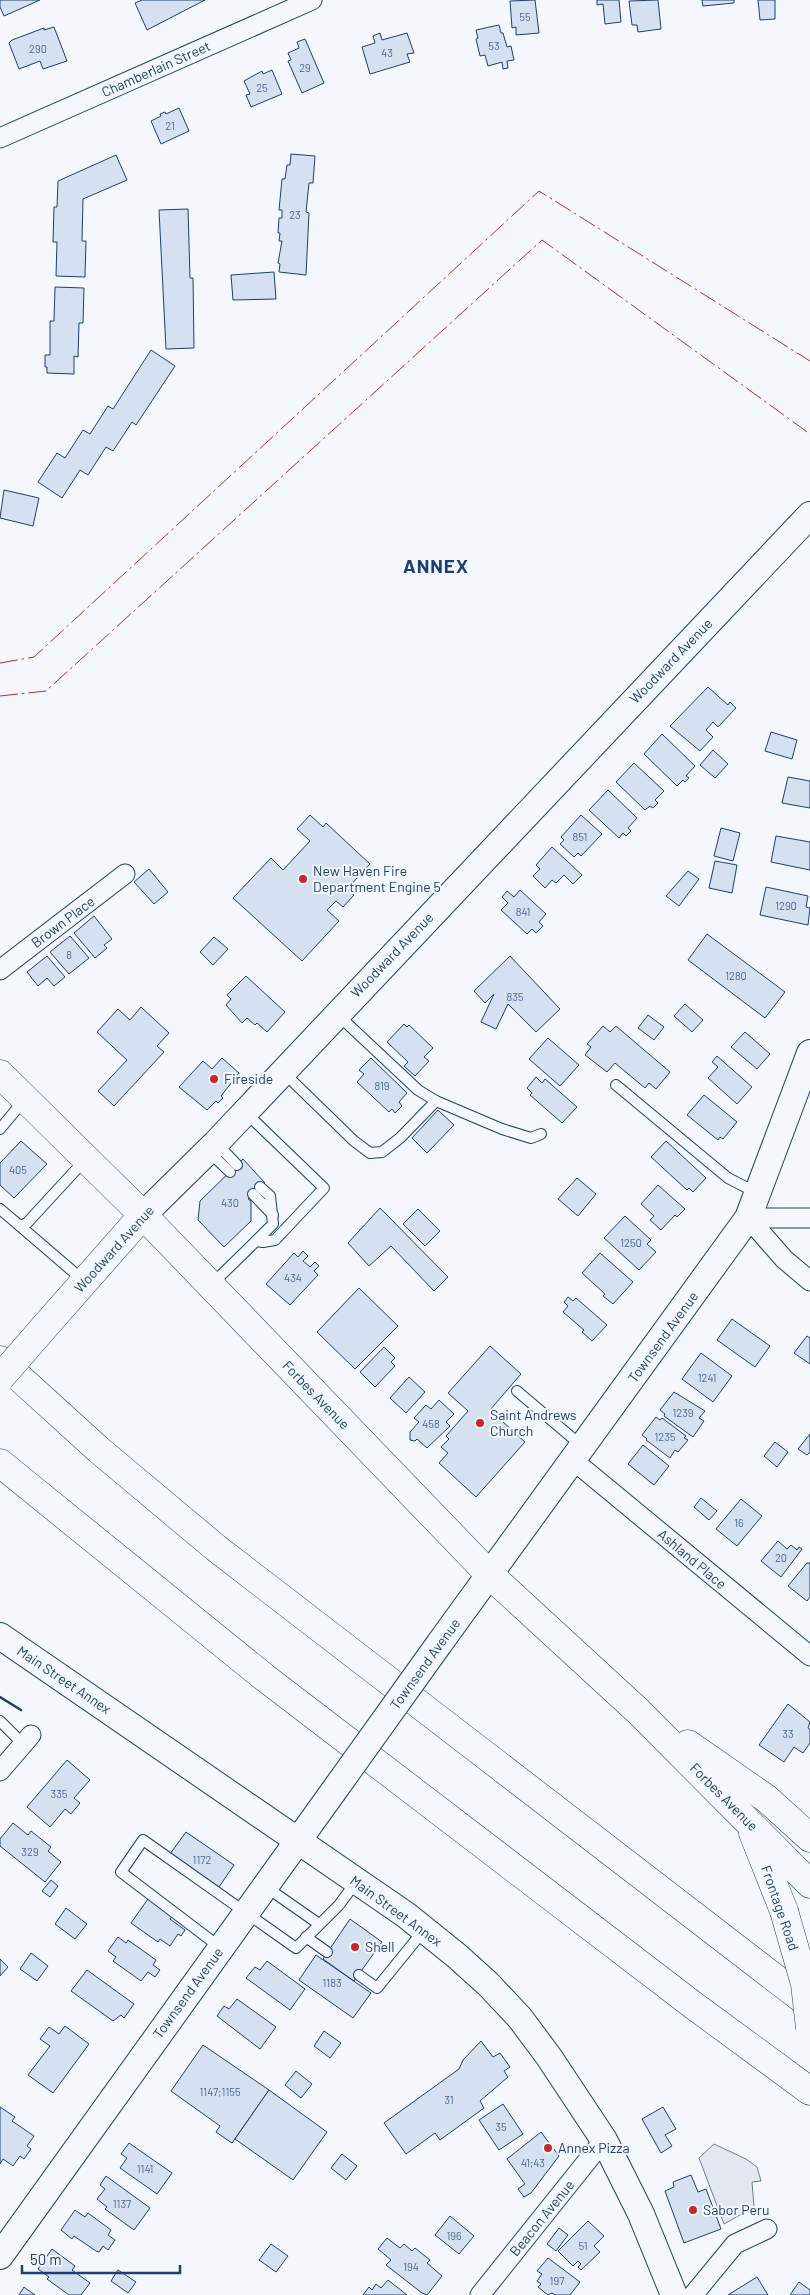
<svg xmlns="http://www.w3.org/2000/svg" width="810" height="2295" font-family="Barlow,sans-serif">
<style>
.parking{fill:#e3e8f0;stroke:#687fa3}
.building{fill:#d5e0f0;stroke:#1d3f73}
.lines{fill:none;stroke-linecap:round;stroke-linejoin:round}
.lane-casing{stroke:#1d3f73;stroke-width:12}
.street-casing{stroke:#1d3f73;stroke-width:21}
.secondary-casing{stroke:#1d3f73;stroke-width:28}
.primary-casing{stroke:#1d3f73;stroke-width:29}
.highway-casing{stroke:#1d3f73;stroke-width:29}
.lane{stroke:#f4f7fb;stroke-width:10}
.street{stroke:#f4f7fb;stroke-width:19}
.secondary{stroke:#f4f7fb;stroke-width:26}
.primary{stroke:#f4f7fb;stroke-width:28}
.highway{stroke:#f4f7fb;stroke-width:28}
.secondary-bridge-casing{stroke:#1d3f73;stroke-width:28;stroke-linecap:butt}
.primary-bridge-casing{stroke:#1d3f73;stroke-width:29;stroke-linecap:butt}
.secondary-bridge{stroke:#f4f7fb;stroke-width:26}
.primary-bridge{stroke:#f4f7fb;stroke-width:28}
.wall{stroke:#1d3f73;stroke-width:2.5}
.power{stroke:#c62828;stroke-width:1;stroke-dasharray:18 4 2.5 4;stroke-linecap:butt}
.poi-dot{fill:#c62828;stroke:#f4f7fb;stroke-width:2}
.labels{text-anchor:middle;stroke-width:4;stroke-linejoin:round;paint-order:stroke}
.number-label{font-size:11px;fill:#4b6792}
.street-label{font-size:14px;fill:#1d3f73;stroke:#f4f7fb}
.poi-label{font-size:14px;fill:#1d3f73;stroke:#f4f7fb;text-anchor:start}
.district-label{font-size:19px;font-weight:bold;letter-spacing:1px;fill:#1d3f73;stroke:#f4f7fb}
</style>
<rect width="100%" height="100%" fill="#f4f7fb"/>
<path class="parking" d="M714,2144l32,15 11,8 4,14 -9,1 2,25 -30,17 -25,-66z"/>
<g class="building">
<path d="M0,0h40l-36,16 -4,-9z"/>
<path d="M142,0h63l-58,30 -12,-27z"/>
<path d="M535,0l4,33 -23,2v-8l-4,1 -2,-27z"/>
<path d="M597,0h22l2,22 -16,2 -2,-20 -6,1z"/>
<path d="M658,0l3,29 -23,3 -1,-7h-5l-3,-24z"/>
<path d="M702,0h32v3l-31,3z"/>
<path d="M758,0h17v19l-15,1z"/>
<path d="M499,25l2,8h2l4,14 4,-1 3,14 -7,1 1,7 -5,1 -1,-7 -14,4 -3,-11 -5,1 -4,-17 2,-1 -2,-8z"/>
<path d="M54,27l13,34 -24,8 -3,-8 -21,8 -10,-26 3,-3 32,-12v2z"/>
<path d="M380,33l2,7 25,-7 7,20 -7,1 3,8 -40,12 -8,-27 13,-4 -2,-7z"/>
<path d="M305,39l19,44 -22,10 -14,-32 3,-1 -3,-7 11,-5 -2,-6z"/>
<path d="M272,70l10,24 -31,13 -5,-12 4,-1 -6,-13 18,-10 1,3z"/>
<path d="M179,108l10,23 -28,13 -10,-23 10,-5 -1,-2 5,-2 1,2z"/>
<path d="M291,154l24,2 -2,27h-4l-3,29 3,1 -3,62 -27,-3 1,-8 -2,-1 4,-22h-3l1,-8h-2l1,-15h3v-8h-3l3,-31h3l2,-14h3z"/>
<path d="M116,155l11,25 -44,19 -1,42h4l-1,36 -29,-1 1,-34h-4l1,-35h3l1,-26z"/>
<path d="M188,209l2,69h3l1,70 -28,1 -7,-139z"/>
<path d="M274,272l2,27 -43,1 -2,-25z"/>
<path d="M55,287l29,1 -1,35h-4l-1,34 -4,-1v18l-27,-1v-6h-2v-12h5v-34h4z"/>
<path d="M151,350l24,16 -39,59 -4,-3 -19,29 -7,-4 -18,28 -8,-5 -18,28 -24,-16 19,-29 8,5 18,-28 7,4 18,-28 5,3z"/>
<path d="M4,490l35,8 -6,28 -33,-8z"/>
<path d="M708,687l20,18 2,-3 6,6 -18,19 -5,-5 -7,8 7,7 -13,14 -30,-25z"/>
<path d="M771,732l26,8 -5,19 -27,-8z"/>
<path d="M662,734l33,32 -9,10 3,2 -4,4 -2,-2 -6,6 -33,-32z"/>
<path d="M713,750l15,14 -13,14 -15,-13z"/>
<path d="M634,763l30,28 -9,9 3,3 -5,5 -3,-2 -5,4 -29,-28z"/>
<path d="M788,777l22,4v27l-28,-5z"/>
<path d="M608,790l29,28 -9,10 3,3 -5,5 -3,-3 -4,5 -30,-28z"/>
<path d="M310,815l13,12 3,-4 44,41 -23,25 7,6 -11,12 -7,-6 -9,9 12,11 -37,40 -69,-63 38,-40 12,12 27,-29 -13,-12z"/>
<path d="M581,815l21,19 -21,22 -3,-3 -4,4 -14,-13 4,-4 -3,-3z"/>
<path d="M721,828l19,5 -7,28 -19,-5z"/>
<path d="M776,836l34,6v28l-39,-8z"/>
<path d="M552,847l30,28 -9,9 -9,-9 -8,8 -4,-3 -7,8 -12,-12 7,-7 -4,-4z"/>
<path d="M715,861l22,4 -5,28 -23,-5z"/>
<path d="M149,869l19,23 -14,12 -20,-22z"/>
<path d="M688,871l11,8 -20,27 -13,-10z"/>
<path d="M766,887l42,9 -2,11 4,1 -2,17 -48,-10z"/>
<path d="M520,890l26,24 -7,8 4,4 -7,7 -4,-4 -5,5 -26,-24 7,-7 -6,-6 5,-6 7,6z"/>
<path d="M94,916l18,23 -8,6 3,3 -12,10 -21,-25z"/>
<path d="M707,934l78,58 -20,26 -77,-58z"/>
<path d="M70,936l19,22 -20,16 -19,-22z"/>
<path d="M214,937l14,12 -15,16 -13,-13z"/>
<path d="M47,956l18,21 -11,9 -7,-8 -9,8 -11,-14z"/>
<path d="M510,956l50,53 -24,23 -28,-28 -12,25 -15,-7 13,-28 -9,9 -11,-12z"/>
<path d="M246,976l39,36 -18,20 -10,-9 -2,2 -8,-7 -5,5 -16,-18 5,-6 -4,-4z"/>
<path d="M685,1004l18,16 -11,12 -18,-16z"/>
<path d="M141,1007l28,26 -12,13 7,6 -50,54 -16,-15 29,-31 -30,-28 21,-23 12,11z"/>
<path d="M648,1015l16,12 -10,13 -16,-12z"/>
<path d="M404,1024l3,3 2,-2 24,23 -9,9 5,4 -14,15 -11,-10 4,-4 -21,-20z"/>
<path d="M603,1026l7,6 6,-6 54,46 -14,17 -7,-6 -4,5 -30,-25 -8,9 -22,-17 6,-8 -4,-3z"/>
<path d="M745,1032l25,22 -13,15 -26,-22z"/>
<path d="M548,1038l31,27 -19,21 -31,-27z"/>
<path d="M717,1056l35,31 -15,17 -29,-26 10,-11 -6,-5z"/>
<path d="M222,1058l17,15 -18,23 2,2 -5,5 -2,-2 -9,9 -28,-23 24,-26 9,8z"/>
<path d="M371,1058l36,35 -8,9 3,4 -7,7 -3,-4 -3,3 -32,-30 7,-8 -5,-4z"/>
<path d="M536,1077l6,6 3,-4 32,28 -15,16 -32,-28 2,-2 -5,-5z"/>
<path d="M704,1095l33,27 -14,17 -3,-2 -2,3 -31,-25z"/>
<path d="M438,1110l16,15 -27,28 -15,-15z"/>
<path d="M21,1141l26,23 -33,34 -14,-13v-22z"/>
<path d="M666,1141l40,37 -13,14 -4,-4 -2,2 -36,-33z"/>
<path d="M243,1159l22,24 -17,16 3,2v20l-27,26 -26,-27 2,-19z"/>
<path d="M577,1178l19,16 -18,22 -20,-17z"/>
<path d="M658,1185l27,24 -8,8 -2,-2 -14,15 -11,-10 4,-4 -13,-12z"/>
<path d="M380,1208l68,69 -14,14 -43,-45 -22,20 -21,-23z"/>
<path d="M418,1209l22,22 -15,15 -22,-22z"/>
<path d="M625,1216l26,24 -4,4 9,8 -17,18 -35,-32z"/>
<path d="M303,1251l5,5 -5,5 7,6 5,-5 4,4 -5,5 4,4 -28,30 -24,-21 28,-31 4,4z"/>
<path d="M600,1253l33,29 -20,22 -10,-8 2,-2 -23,-21z"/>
<path d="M359,1288l39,38 -43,43 -38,-37z"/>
<path d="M568,1297l5,4 3,-3 31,27 -15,16 -10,-9 2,-2 -21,-18 5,-6 -4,-4z"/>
<path d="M732,1319l38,27 -15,21 -38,-27z"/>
<path d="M807,1336l3,2v26l-16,-11z"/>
<path d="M490,1346l31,28 -31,36 35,32 -49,55 -37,-34 9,-10 -7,-6 8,-8 -3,-3 22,-25 -20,-18z"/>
<path d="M384,1347l11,11 -4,4 4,4 -20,21 -15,-15z"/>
<path d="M701,1353l31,23 -19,26 -31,-23z"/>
<path d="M409,1377l16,15 -19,21 -16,-15z"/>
<path d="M674,1392l31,19 -6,7 5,3 -11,16 -29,-21 1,-2 -5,-4z"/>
<path d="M439,1400l15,14 -8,8 4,4 -23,22 -10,-9 -2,2 -5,-1v-8l9,-10 -5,-4 12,-13 5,4z"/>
<path d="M656,1417l4,3 2,-2 24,18 -2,2 4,2 -10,12 -3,-2 -5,8 -24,-18 1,-1 -5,-4z"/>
<path d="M810,1434v18l-3,3 -9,-6z"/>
<path d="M775,1442l13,10 -11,15 -13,-11z"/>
<path d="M643,1445l26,21 -15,19 -26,-21z"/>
<path d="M701,1498l16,13 -8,9 -15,-13z"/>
<path d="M741,1499l21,17 -25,30 -21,-17z"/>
<path d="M778,1541l9,8 4,-4 6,5 2,-3 3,2 -21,28 -20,-16z"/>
<path d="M807,1563h3v34l-3,4 -19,-15z"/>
<path d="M788,1704l22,18 -2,6 2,2v13l-7,10 -9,-6 -10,15 -25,-17z"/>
<path d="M67,1760l23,20 -16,18 6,5 -9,11 -6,-5 -15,18 -23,-20z"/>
<path d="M13,1823l15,12 3,-4 20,16 -3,4 13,11 -16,20 -45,-36v-7z"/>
<path d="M186,1832l48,33 -15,22 -49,-33z"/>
<path d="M51,1880l7,6 -8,11 -8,-6z"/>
<path d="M148,1899l24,17 -2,3 15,11 -4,6 -3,-2 -8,12 -10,-7 -2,3 -27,-19z"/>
<path d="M66,1908l21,16 -12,15 -20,-15z"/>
<path d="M350,1919l32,23 -28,39 -31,-22z"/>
<path d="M118,1937l8,6 2,-3 28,20 -3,5 7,5 -5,7 -7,-5 -7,9 -28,-20 3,-4 -8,-6z"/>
<path d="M31,1953l17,13 -11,15 -17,-12z"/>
<path d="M316,1955l55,38 -18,25 -54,-38z"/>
<path d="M0,1959l8,8 -8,9z"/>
<path d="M267,1961l38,28 -15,21 -44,-32 9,-11 5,3z"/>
<path d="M87,1970l47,34 -10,14 -3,-3 -8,6 -42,-30z"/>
<path d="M237,1999l39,28 -16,22 -43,-33 7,-10 5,3z"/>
<path d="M65,2026l24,18 -36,49 -25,-18 22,-29 -10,-7 9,-12 10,7z"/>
<path d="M324,2031l17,12 -11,15 -16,-12z"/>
<path d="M481,2041l12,16 7,-4 10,14 -6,4 4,6 -28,24 4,7 -44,32 -5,-7 -29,21 -22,-31 75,-54 4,-9z"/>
<path d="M203,2045l66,45 -37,53 -16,-11 4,-6 -49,-35z"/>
<path d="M296,2071l16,13 -11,14 -16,-13z"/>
<path d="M269,2090l58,42 -34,48 -58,-41z"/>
<path d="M503,2104l20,30 -24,16 -20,-30z"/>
<path d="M0,2107l15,10 -3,4 22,15 -7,10 4,3 -7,10 -4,-3 -7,10 -10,-7 -3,5z"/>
<path d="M663,2107l13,22 -11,6 7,11 -11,7 -19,-34z"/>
<path d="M541,2132l18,24 -28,37 -7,4 -6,-8 7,-5 -18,-25z"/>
<path d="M129,2143l43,30 -15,21 -37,-26 7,-10 -6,-4z"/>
<path d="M342,2154l15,12 -11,14 -15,-12z"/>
<path d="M691,2175l7,17 8,-3 15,40 -37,14 -19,-52 9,-4 -1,-5z"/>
<path d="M106,2176l44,32 -16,22 -29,-21 2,-2 -10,-8 8,-10 -5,-4z"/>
<path d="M75,2210l10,7 3,-4 23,17 -3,5 7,5 -7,10 -5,-4 -4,6 -3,-1 -22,-15 -2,3 -11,-9z"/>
<path d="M450,2216l24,20 -15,18 -24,-19z"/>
<path d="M588,2221l16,15 -10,10 6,6 -19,18 -3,-3 3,-3 -3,-3 -5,5 -15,-15z"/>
<path d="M559,2228l9,7 -12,16 -9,-7z"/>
<path d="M387,2238l13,10 4,-4 8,7 3,-3 15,12 -3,3 15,13 -15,19 -5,-2 -36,-28 5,-5 -13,-11z"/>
<path d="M271,2244l17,12 -12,16 -17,-12z"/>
<path d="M52,2249l23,17 -3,4 18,13 -9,12h-12l-22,-16 2,-2 -11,-8z"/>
<path d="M548,2258l32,24 -10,13h-15l-3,-2 -4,2 -10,-8 3,-3 -4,-3 5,-7 -5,-3z"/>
<path d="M118,2270l18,12 -8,11 -17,-12z"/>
<path d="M757,2277l11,18h-40z"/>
<path d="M388,2280l19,15h-44l6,-8 3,3 4,-6 5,4z"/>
<path d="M799,2282l11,8v5h-20z"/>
<path d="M24,2287l1,1 10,7h-16z"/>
</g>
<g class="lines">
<g class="lane-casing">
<g id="lane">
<path d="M337,1014l81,76 18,11 66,28 29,9 10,-4"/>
<path d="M283,1072l71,69 16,12 12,-1 18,-14 36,-37"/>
<path d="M616,1085l112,93 29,15"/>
<path d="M0,1129l25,-30"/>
<path d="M217,1144l20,21"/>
<path d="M209,1152l21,20"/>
<path d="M253,1194l20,21"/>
<path d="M0,1209l20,17 7,-3 58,-63"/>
<path d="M20,1226l64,55"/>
<path d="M256,1241l17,-17 -3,-28 -10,-9"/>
<path d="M211,1285l45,-44 7,1 12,-2 49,-52 -79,-76"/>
<path d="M517,1391l66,56"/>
<path d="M0,1721l23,23"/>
<path d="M266,1887l53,37"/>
<path d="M306,1937l21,15"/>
<path d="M221,1948l-100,-76 22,-32 153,108 43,-43 17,-23"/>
<path d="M359,1975l18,13 47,-58"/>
</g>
</g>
<g class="street-casing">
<g id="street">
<path d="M0,138l312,-138"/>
<path d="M0,970l125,-96"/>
<path d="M748,1218l36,41 26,22"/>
<path d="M748,1218h62"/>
<path d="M574,1461l236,195"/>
<path d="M0,1771l31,-36"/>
<path d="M480,2295l124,-155"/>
<path d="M693,2295l42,-51 32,-15"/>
</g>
</g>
<g class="secondary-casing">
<g id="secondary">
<path d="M143,1215l73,-72 594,-628"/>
<path d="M0,1636l406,279 51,41 31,28 32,34 29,39 55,83 37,74 33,81"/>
<path d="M439,1644l309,-426 62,-165"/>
<path d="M0,2256l333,-464"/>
</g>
</g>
<g class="primary-casing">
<g id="primary">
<path d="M0,1074l143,141 347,360 148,136 172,173"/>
<path d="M47,1324l96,-109"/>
<path d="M688,1744l79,55 43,39"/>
<path d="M753,1833l31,78"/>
</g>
</g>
<g class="highway-casing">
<g id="highway">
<path d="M0,1360l99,90 117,98 594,457"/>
<path d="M0,1463l264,214 429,328 117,86"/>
</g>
</g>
<use href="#lane" class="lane"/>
<use href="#street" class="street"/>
<use href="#secondary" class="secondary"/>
<use href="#primary" class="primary"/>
<use href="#highway" class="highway"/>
<g class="secondary-bridge-casing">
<path id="secondary-bridge" d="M333,1792l106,-148"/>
</g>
<g class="primary-bridge-casing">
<g id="primary-bridge">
<path d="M0,1378l47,-54"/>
<path d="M784,1911l21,73 5,44"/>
</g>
</g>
<use href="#secondary-bridge" class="secondary-bridge"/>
<use href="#primary-bridge" class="primary-bridge"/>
<path class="wall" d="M0,1697l21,13"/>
<g class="power">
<path d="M0,663l34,-6 505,-466 271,170"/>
<path d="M0,696l46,-5 496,-451 268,194"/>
</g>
</g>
<g class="poi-dot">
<circle cx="303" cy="879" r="5"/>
<circle cx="214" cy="1079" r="5"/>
<circle cx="480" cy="1423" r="5"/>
<circle cx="355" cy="1947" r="5"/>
<circle cx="548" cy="2148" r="5"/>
<circle cx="693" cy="2210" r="5"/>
</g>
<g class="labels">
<g class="number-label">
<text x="525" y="21">55</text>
<text x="494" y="50">53</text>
<text x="38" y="53">290</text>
<text x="387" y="57">43</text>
<text x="305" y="72">29</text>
<text x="262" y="92">25</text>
<text x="170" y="130">21</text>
<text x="295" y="219">23</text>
<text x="580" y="841">851</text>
<text x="786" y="910">1290</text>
<text x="523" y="916">841</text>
<text x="69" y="959">8</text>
<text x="736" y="980">1280</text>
<text x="515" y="1001">835</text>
<text x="382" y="1090">819</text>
<text x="18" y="1174">405</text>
<text x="230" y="1207">430</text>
<text x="631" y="1247">1250</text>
<text x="293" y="1282">434</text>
<text x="707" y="1382">1241</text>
<text x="683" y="1417">1239</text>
<text x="431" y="1428">458</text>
<text x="665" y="1441">1235</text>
<text x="739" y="1527">16</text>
<text x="781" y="1562">20</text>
<text x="788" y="1738">33</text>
<text x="59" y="1798">335</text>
<text x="30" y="1856">329</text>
<text x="202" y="1864">1172</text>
<text x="332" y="1987">1183</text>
<text x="220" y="2096">1147;1155</text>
<text x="449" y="2104">31</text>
<text x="501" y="2131">35</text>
<text x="533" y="2167">41;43</text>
<text x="145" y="2173">1141</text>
<text x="122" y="2208">1137</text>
<text x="454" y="2240">196</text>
<text x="583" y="2250">51</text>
<text x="411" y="2271">194</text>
<text x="557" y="2285">197</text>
</g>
<g class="street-label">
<text transform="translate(156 69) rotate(-24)" y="5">Chamberlain Street</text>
<text transform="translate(671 661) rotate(-46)" y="5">Woodward Avenue</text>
<text transform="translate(63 922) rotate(-37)" y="5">Brown Place</text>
<text transform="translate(392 955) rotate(-46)" y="5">Woodward Avenue</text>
<text transform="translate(114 1249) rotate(-48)" y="5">Woodward Avenue</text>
<text transform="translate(663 1337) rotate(-54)" y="5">Townsend Avenue</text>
<text transform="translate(316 1395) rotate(46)" y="5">Forbes Avenue</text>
<text transform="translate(692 1559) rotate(40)" y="5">Ashland Place</text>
<text transform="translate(425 1664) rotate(-54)" y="5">Townsend Avenue</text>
<text transform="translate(64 1680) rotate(34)" y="5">Main Street Annex</text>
<text transform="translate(724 1797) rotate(45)" y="5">Forbes Avenue</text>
<text transform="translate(780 1908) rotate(71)" y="5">Frontage Road</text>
<text transform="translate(396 1911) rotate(36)" y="5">Main Street Annex</text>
<text transform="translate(188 1993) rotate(-54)" y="5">Townsend Avenue</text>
<text transform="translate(542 2218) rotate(-51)" y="5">Beacon Avenue</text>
</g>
<g class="poi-label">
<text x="313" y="876">New Haven Fire<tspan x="313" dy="16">Department Engine 5</tspan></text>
<text x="224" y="1084">Fireside</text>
<text x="490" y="1420">Saint Andrews<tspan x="490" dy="16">Church</tspan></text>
<text x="365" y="1952">Shell</text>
<text x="558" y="2153">Annex Pizza</text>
<text x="703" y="2215">Sabor Peru</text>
</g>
<g class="district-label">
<text x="436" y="573">ANNEX</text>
</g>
</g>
<path d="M22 2265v8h158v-8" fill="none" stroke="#1d3f73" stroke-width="2.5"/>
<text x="30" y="2265" font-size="15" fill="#1d3f73" stroke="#f4f7fb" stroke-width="4" paint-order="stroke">50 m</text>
</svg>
